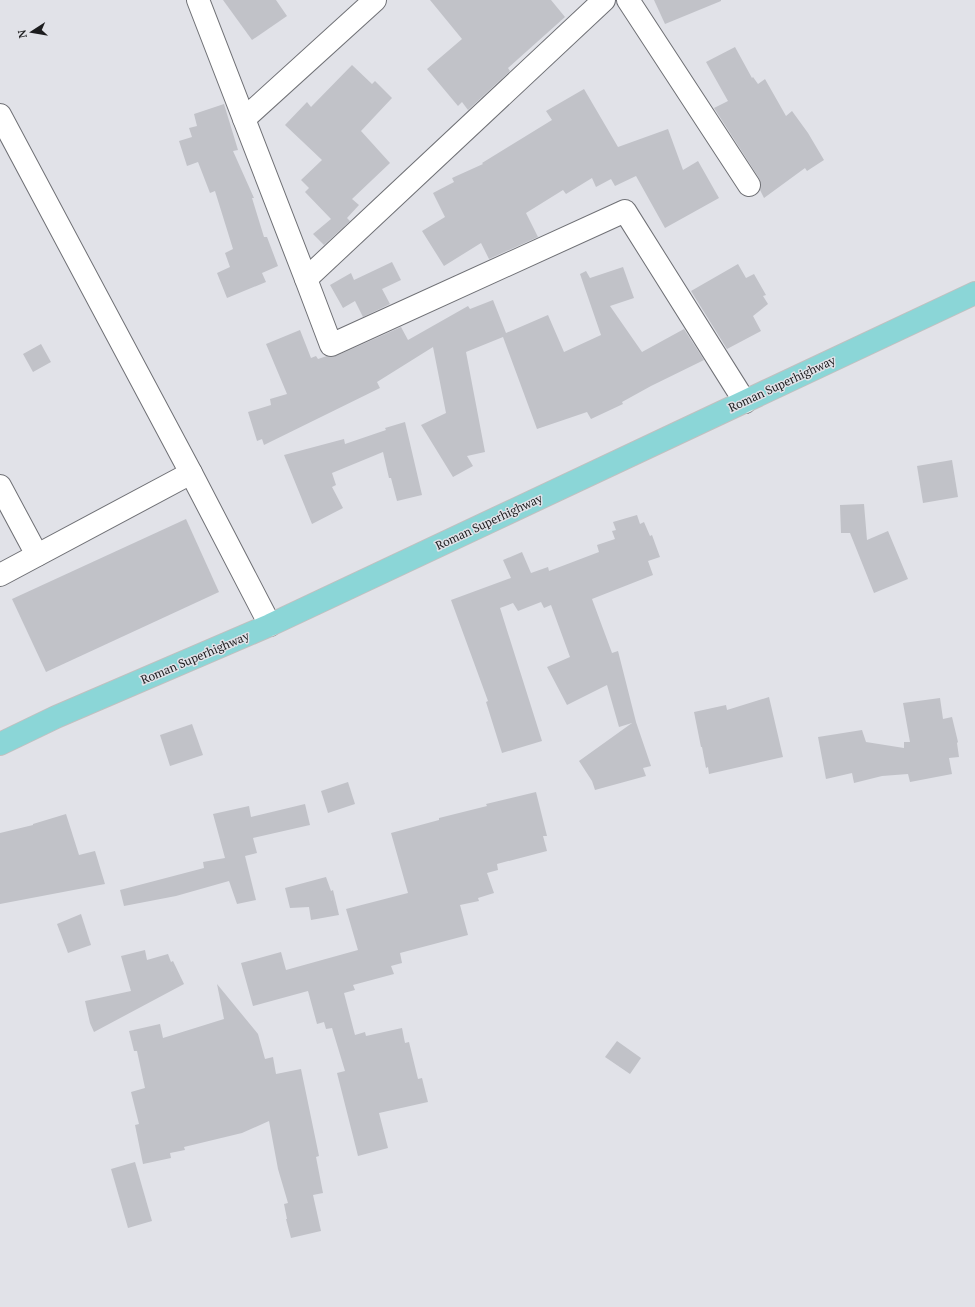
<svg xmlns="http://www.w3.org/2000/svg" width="975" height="1307" font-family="'PT Serif',serif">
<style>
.building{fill:#c1c2c8}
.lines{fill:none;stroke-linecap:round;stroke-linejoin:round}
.minor-casing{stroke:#6f7075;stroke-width:24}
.major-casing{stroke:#c0c0c0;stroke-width:24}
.minor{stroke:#fff;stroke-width:22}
.major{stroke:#8bd6d7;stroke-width:22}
.labels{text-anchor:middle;stroke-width:3;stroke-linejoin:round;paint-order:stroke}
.street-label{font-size:12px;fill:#1d1d1f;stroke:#e1e2e8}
</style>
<rect width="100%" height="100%" fill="#e1e2e8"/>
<g class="building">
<path d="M223,0h53l11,16 -35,24z"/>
<path d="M430,0h121l14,17 -57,51 2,3 -42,39 -6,-8 -4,4 -31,-37 35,-30z"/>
<path d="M654,0h67v1l-56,23z"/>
<path d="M735,47l17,31 1,-1 5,7 7,-5 21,37 6,-5 16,22 16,27 -17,11 -2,-3 -41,30 -4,-8 1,-6 -2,-6 -45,-70 14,-7 -22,-39z"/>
<path d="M352,65l20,19 3,-3 17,17 -31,33 29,32 -38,36 7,6 -12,13 3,3 -26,24 -11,-11 18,-15 -26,-27 4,-4 -8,-8 21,-20 -37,-35 22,-23 4,5z"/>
<path d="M584,89l34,58 50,-18 15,41 15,-9 21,37 -54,30 -29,-52 -21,10 -4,-7 -15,8 -4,-9 -26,16 -3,-4 -37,23 12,24 -49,22 -8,-16 -37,23 -22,-35 23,-14 -12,-24 21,-11 -2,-4 31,-14 -1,-1 70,-43 -6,-9z"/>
<path d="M224,104l14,46 -5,1 21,47h-2l12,39h3l11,29 -16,7 4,9 -39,16 -10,-25 13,-6 -5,-14 8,-4 -18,-58 -5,2 -12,-31 -11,4 -8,-25 13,-4 -3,-9 8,-2 -3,-12z"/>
<path d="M392,262l9,18 -19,9 8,15 -27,13 -8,-16 -12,7 -13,-23 21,-12 3,7z"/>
<path d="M738,264l8,14 8,-4 12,21 -3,1 5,8 -15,12 8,15 -34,18 -36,-58z"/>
<path d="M623,267l11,31 -24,8 32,46 42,-23 20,31 -53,26 -29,16 1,2 -32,15 -4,-7 -50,17 -34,-92 -37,15 19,100 -18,4 6,10 -20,11 -32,-52 25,-12 -13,-66 -56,35 3,6 -116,57 -2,-6 -5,2 -9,-29 23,-7 -1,-6 17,-5 -21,-50 34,-14 11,28 5,-2 2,3 9,-3 3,1 6,-1 65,-29 7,13 60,-34 2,3 23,-9 13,33 42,-18 16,37 37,-17 -21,-61 6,-3 4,7z"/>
<path d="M41,344l10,18 -18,10 -10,-18z"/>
<path d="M405,422l17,73 -25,6 -6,-23h-2l-6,-26 -51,21 4,12 -4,2 11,21 -31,16 -28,-69 60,-16 1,5 41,-14 -1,-2z"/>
<path d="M952,460l6,37 -35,6 -6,-37z"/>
<path d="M864,504l3,36 21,-9 20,48 -34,14 -24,-60h-9l-1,-28z"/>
<path d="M637,515l3,9 4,-2 6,14 2,-1 8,22 -12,4 5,14 -61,24 20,54 6,-2 18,71 15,44 -8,2 3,8 -51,14 -3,-9 -13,-20 53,-38 -13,4 -12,-42 -40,20 -20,-38 23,-10 -19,-52 -7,3 -3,-6 -23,9 -5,-8 -13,5 42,133 -40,12 -16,-51 2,-1 -37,-101 60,-22 -8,-18 19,-8 9,21 17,-6 1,4 50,-19 -2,-7 18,-6 -3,-8 4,-1 -3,-8z"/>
<path d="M186,519l33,73 -173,80 -34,-73z"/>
<path d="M769,697l14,60 -74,17 -1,-7 -2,1 -4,-21h-1l-7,-35 32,-7 1,5z"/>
<path d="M940,698l3,21 9,-2 6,25 -1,1 2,14 -10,1 3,16 -42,8 -2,-8 -26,2 -28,7 -2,-10 -26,6 -8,-42 44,-7 4,12 38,6v-6h6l-7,-39z"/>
<path d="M192,724l11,31 -33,11 -10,-31z"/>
<path d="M348,782l7,22 -27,9 -7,-22z"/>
<path d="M536,792l11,44h-4l4,15 -50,13 1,6 -11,3 7,20 -16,5 1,3 -19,4 8,30 -68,18 2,10 -11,3 3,8 -41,11 2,5 -11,3 11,42 10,-3 1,4 36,-8 3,15 4,-1 9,37 4,-1 6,24 -49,11 9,35 -30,8 -21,-83 8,-2 -13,-43 -6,1 -2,-7 -7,2 -9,-33 -55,15 -12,-43 40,-11 5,18 72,-20 -12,-41 62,-16 -17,-60 48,-13v-2l48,-12 -1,-2z"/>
<path d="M305,804l5,21 -57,13 4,15 -12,3 11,44 -19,4 -8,-23 -53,15 -52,10 -4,-16 84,-22 -1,-6 22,-4 -12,-44 36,-8 2,11z"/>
<path d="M66,814l13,41 16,-4 10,33 -105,20v-71l33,-8v-1z"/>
<path d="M326,877l5,14 2,-1 6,25 -28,5 -2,-13 -19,1 -5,-20z"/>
<path d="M81,914l10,31 -23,8 -11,-29z"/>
<path d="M145,950l2,10 21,-6 3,8 2,-1 11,23 -90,48 -4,-9 -5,-22 46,-10 -10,-35z"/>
<path d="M217,984l41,50 7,25 8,-2 3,17 25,-5 18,87 -3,1 7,36 -10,2 8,36 -30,7 -5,-19h1l-3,-15 4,-1 -10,-34 -9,-48 -27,12 -58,14 1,3 -15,3 1,5 -28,6 -8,-39 4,-1 -8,-32 14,-4 -8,-37h-3l-5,-20 31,-7 3,14 61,-19z"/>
<path d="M617,1041l24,17 -11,16 -25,-17z"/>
<path d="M135,1162l17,59 -24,7 -17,-59z"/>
</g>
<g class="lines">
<g class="minor-casing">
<g id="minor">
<path d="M198,0l108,279 25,66 294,-134 120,191"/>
<path d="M628,0l121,185"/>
<path d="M0,115l191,358 79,152"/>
<path d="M244,119l131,-119"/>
<path d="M306,279l298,-279"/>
<path d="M0,486l37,69"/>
<path d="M0,575l191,-102"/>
</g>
</g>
<g class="major-casing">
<path id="major" d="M0,744l56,-27 214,-92 705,-332"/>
</g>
<use href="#minor" class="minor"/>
<use href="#major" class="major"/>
</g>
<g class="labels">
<g class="street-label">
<text transform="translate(782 384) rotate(-25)" y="4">Roman Superhighway</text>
<text transform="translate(489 522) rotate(-25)" y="4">Roman Superhighway</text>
<text transform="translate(195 658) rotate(-23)" y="4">Roman Superhighway</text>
</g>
</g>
<g transform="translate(32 32) rotate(258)" stroke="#e1e2e8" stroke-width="3" paint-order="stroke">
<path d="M0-3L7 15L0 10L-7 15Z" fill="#1d1d1f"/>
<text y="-6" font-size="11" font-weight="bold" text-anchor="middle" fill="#1d1d1f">N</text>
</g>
</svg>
